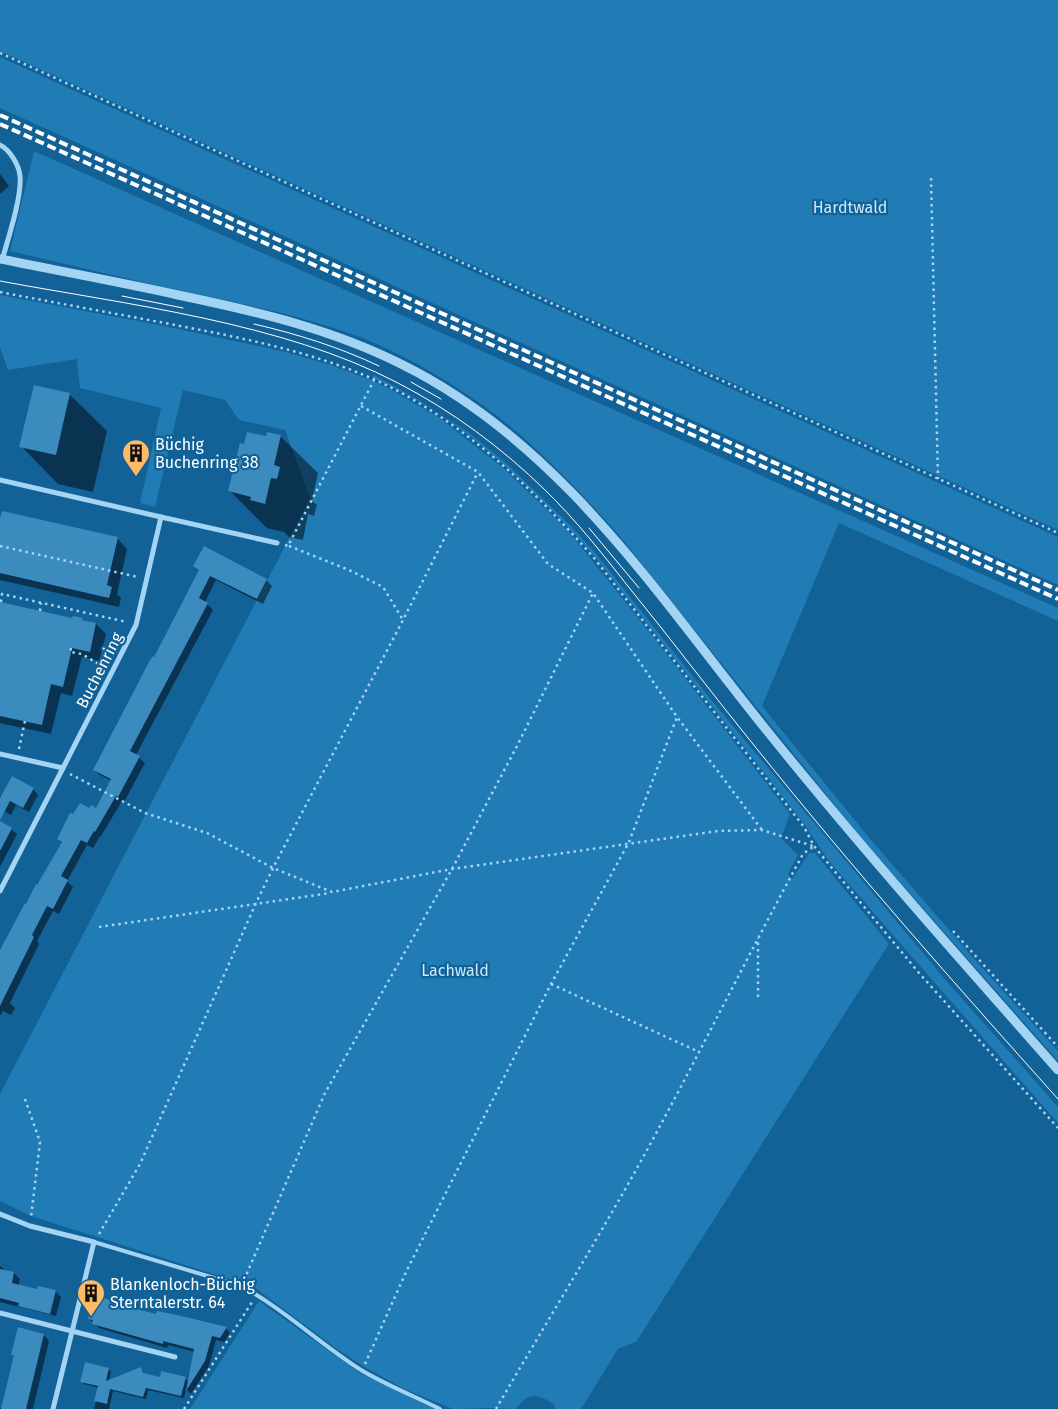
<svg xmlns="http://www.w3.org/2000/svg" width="1058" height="1409" font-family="'Fira Sans',sans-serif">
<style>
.green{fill:#217bb4}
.shadow{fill:#0007}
.building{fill:#3b8bbf}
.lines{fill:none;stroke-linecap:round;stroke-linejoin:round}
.path{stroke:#a3d4f3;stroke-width:2.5;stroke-dasharray:2.5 4;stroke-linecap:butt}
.service{stroke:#a3d4f3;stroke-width:4}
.minor{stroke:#a3d4f3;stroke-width:5}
.tertiary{stroke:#a3d4f3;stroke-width:9}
.tram{stroke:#fff;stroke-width:1}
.rail{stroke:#fff;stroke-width:4;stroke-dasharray:9 4;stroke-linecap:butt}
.labels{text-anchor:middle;stroke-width:4.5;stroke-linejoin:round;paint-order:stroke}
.park-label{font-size:16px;fill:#cbeafd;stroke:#126197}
.poi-label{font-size:16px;fill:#fff;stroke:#126197;text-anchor:start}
.street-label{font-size:16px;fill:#fff;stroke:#126197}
</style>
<rect width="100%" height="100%" fill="#126197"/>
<g class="green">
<path d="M0,0h1058v530l-1058,-479z"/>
<path d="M0,57l1058,480v48l-1058,-477z"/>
<path d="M34,151l1024,457v13l-219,-98 -77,183 104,128 110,127 82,90v10l-197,-223 -243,-304c-43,-48 -87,-95 -140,-132 -43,-30 -91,-57 -141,-73 -55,-18 -112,-29 -169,-41 -53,-12 -106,-25 -158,-37z"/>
<path d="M0,295l159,30 123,26 46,13 43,16 19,9 50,29 63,50 63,60 89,111 135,175 -9,24 17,17 -10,19 4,5 17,-26h6l74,91 -253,398 -18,7 -37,60h-26l-1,-5c-17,-10 -25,-13 -38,5l-27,-1 -36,1 -49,-20 -41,-23 -26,-17 -83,-62 -223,-71 -31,-15v-107l310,-596 -25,-68 -46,-10 -14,-20 -42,-10 -28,117 -15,-4 21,-95 -81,-20 -3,-29 -69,11 -8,-23z"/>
<path d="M374,375l45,25 49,32 38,31 64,62 27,30 116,147 236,282 109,123v16l-173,-197 -57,-66 -23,-35 -210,-268c-46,-52 -96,-101 -152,-141 -22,-15 -46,-27 -71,-38z"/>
<path d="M259,1301l101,72 75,36h-245z"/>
</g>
<g class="shadow">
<path d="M0,174l9,12 -9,8z"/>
<path d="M69,394l38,37 -14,61 -35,-8 -37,-38z"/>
<path d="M280,436l38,37 -6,28 5,4 -3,11 -6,-2 -5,26 -14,-3 -5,-5 -17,-4 -37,-37 15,-45 22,-8z"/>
<path d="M0,524l117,14 10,11 -10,45 4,4 -2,9 -119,-27z"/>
<path d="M195,566l71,14 6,6 -9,18 -47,-24 -11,22 8,8 -77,145 9,8 -21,39 -2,-1 -21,35h-1l-7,12 -6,-3 -20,36 6,6 -14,27 -6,-3 -16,30 2,3 -29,59 5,5 -4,7 -8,-4 -3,5v-63l63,-109 -5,-5 16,-23 16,-6 7,-1 15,-28 -12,-6 -6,-5 106,-199z"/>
<path d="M0,603l73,17 9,-1 3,3 11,2 10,10 -7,27 -17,-4 -10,39 -11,-3 -10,41 -51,-11z"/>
<path d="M33,789l5,6 -9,17 -13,-7 -5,10 -11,-6v-13l2,1z"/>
<path d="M0,823l11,6 6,5 -17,33z"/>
<path d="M0,1266l6,5 8,2 6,6 -2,7 20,5h17l6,6 -5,19 -56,-14z"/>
<path d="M118,1303l3,4 36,8 69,13 4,5 -6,9 -8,-2 -7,26 -18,28 -5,-5 -2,9 -36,-8 -2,9 -33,-8 -4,18h-15l5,-21 -15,-4 -3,-3 28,-12 2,3 -2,9 32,-13 3,7 17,4 24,-1 4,4 6,-30 -27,-7 -1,3 -68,-20 -9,-9z"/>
<path d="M44,1335l5,6 -16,68h-33v-1h3l12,-51 -2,-3z"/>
</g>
<g class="building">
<path d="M34,385l36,8 -14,62 -37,-8z"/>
<path d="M247,432l19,4 1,-4 14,3 -7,30 6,2 -3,12 -6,-1 -6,26 -15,-4 1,-3 -23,-6 12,-48 4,1z"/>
<path d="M2,511l116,26 -11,48 5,2 -3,11 -109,-25v-55z"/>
<path d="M204,546l63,33 -10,20 -47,-23 -11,22 9,5 -78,148 10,5 -22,41 -2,-1 -21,36 -1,-1 -7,12 -6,-3 -20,36 7,4 -15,29 -6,-3 -15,29 2,2 -34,69v-56l25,-47 1,1 10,-20 1,1 25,-43 -5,-3 13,-26 3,1 7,-11 9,5 2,-3 5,3 15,-29 -18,-9 56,-108 4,-6 1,1 45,-87 -6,-4z"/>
<path d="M0,602l72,16 1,-2 10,2 -1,2 14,3 -6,29 -18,-4 -9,39 -12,-3 -9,41 -42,-9z"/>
<path d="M12,776l22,12 -11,20 -13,-7 -10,19v-22z"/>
<path d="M0,821l12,7 -12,23z"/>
<path d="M0,1269l14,3 -2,11 25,6 1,-3 18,4 -6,24 -32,-8 1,-3 -19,-5z"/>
<path d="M95,1296l24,6 -1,2 38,10 1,-3 20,4 50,12 -7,11 -8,-2 -7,25 -19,30 8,-42 -31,-8v3l-71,-20 1,-4 -5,-1z"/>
<path d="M18,1327l26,7 -18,75h-25l13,-54h-3z"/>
<path d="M85,1362l24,6 -3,13 35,-14 2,6 17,4 1,-6 25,6 -5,19 -35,-8 -3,9 -33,-8 -3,15 -13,-3 4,-15 -18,-4z"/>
</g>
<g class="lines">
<g class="path">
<path d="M0,53l1058,480"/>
<path d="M931,178l7,301"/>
<path d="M0,292c67,13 134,25 201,38 65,13 132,28 191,58 78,40 144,104 202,170l210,269 10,19 13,16 92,111 139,155"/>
<path d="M361,406l117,66 70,92 45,29 84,124 85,113"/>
<path d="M285,545l3,1 86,-166"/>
<path d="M0,546l138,31"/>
<path d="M289,546l60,24 34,17 20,33"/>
<path d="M1,602l1,-8 125,28"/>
<path d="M40,611l1,-8"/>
<path d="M71,648l-1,4 12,2 23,14"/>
<path d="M19,749l6,-28"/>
<path d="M70,774l75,39 62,20 66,35 59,24 120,-23 266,-38 44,-1 51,16"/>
<path d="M99,927l231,-34"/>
<path d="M953,931l105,116"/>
<path d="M551,984l148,68"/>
<path d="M758,997v-59"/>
<path d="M25,1099l15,43 -9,75"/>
<path d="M99,1234l41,-70 116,-261 17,-35 130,-248 75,-148"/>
<path d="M244,1280l81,-187 127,-224 65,-123 76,-153"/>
<path d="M365,1364l41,-92 145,-288 78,-142 48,-125"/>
<path d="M184,1409l68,-107"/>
<path d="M496,1409c48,-83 99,-165 145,-248 56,-102 107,-206 162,-307l11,-8"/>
</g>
<path class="service" d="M94,1242l147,44c43,23 79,58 120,84 25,15 53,26 79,39"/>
<g class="minor">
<path d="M0,145c10,5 19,20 20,31 2,21 -12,63 -18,84"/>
<path d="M0,480l161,37 -25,108 -73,143 -63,-14"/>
<path d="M161,517l116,26"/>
<path d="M0,891l63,-123"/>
<path d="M0,1214l30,12 64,16 -41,167"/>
<path d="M0,1313l175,44"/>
</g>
<path class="tertiary" d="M0,259c59,12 119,23 178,36 77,16 154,34 225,70 161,80 259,237 369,372 92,114 189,223 286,333"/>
<g class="tram">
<path d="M0,281c129,24 281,41 398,102 54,28 103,64 147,107 30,29 56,62 82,95 44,54 86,110 130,164 96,120 198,235 301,350"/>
<path d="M122,296l61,12"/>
<path d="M254,324c43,10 85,23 125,42"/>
<path d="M411,382l30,17"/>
<path d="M589,528l50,60"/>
</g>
<g class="rail">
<path d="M0,115l1058,475"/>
<path d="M0,124l1058,475"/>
</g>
</g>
<defs>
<g id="building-pin" transform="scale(1.4375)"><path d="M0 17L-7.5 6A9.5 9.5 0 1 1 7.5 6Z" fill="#ffba65" stroke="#126197"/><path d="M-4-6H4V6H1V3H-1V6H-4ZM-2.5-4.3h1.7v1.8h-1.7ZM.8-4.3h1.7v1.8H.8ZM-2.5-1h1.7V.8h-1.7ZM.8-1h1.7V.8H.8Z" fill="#111"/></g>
</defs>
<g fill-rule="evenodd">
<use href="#building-pin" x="136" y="453"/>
<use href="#building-pin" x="91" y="1293"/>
</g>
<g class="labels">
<g class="park-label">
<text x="850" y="213">Hardtwald</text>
<text x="455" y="976">Lachwald</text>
</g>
<g class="poi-label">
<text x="155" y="450">Büchig<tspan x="155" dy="18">Buchenring 38</tspan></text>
<text x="110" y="1290">Blankenloch-Büchig<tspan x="110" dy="18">Sterntalerstr. 64</tspan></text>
</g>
<g class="street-label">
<text transform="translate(99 670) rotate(-63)" y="6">Buchenring</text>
</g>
</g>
</svg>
